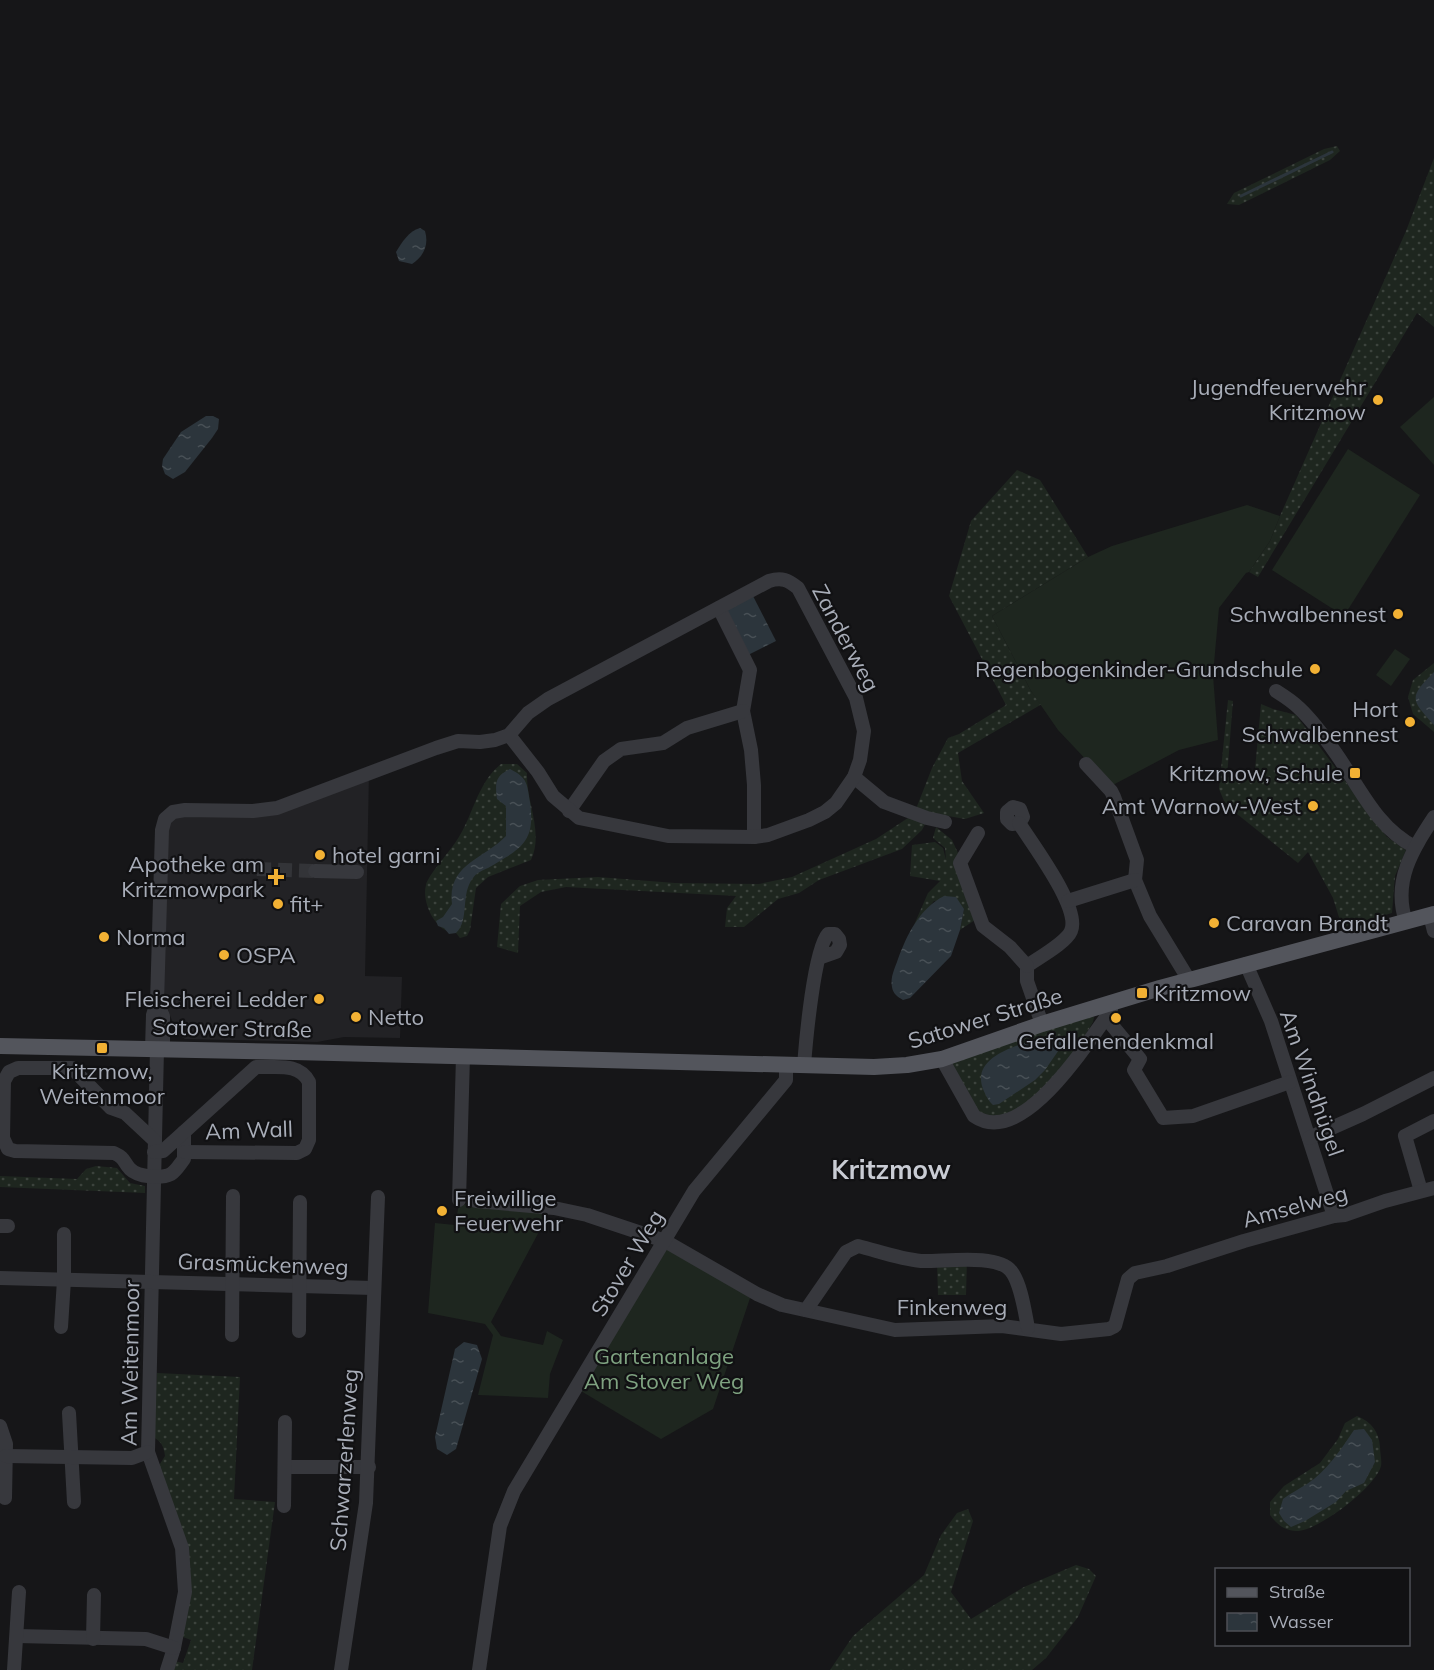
<svg xmlns="http://www.w3.org/2000/svg" width="1434" height="1670" font-family="Mulish,sans-serif">
<style>
.built{fill:#222225}
.grass{fill:url(#grass-dots)}
.garden{fill:#1e261f}
.water{fill:url(#water-ripples)}
.lines{fill:none;stroke-linecap:round;stroke-linejoin:round}
.stream{stroke:#2c353c;stroke-width:3}
.minor-tunnel{stroke:#333438;stroke-width:14;stroke-dasharray:14 7;stroke-linecap:butt}
.minor{stroke:#37383d;stroke-width:14}
.major{stroke:#53555c;stroke-width:16}
.poi-dot{fill:#f2b134;stroke:#111113;stroke-width:2}
.labels{text-anchor:middle;stroke-width:4.5;stroke-linejoin:round;paint-order:stroke}
.poi-label{font-size:22px;fill:#a8adb8;stroke:#111113;text-anchor:end}
.street-label{font-size:22px;fill:#a8adb8;stroke:#111113}
.park-label{font-size:22px;fill:#7fa381;stroke:#111113}
.quarter-label{font-size:26px;font-weight:bold;fill:#c9ccd4;stroke:#111113}
</style>
<defs>
<pattern id="grass-dots" width="8" height="8" patternUnits="userSpaceOnUse" patternTransform="scale(1.5)"><rect width="8" height="8" fill="#1e261f"/><path d="M2 2h.1M6 6h.1" fill="none" stroke="#3c433d" stroke-width="1.8" stroke-linecap="round"/></pattern>
<pattern id="water-ripples" width="26" height="14" patternUnits="userSpaceOnUse" patternTransform="scale(1.5)"><rect width="26" height="14" fill="#2c353c"/><path d="M2 4q2-2 4 0t4 0M15 11q2-2 4 0t4 0" fill="none" stroke="#485056"/></pattern>
</defs>
<rect width="100%" height="100%" fill="#161618"/>
<path class="built" d="M369,773l-4,203 37,1 -2,61 -56,-1 -27,5 -132,-3 -8,-5 -19,-51 2,-120 13,-51 80,-1z"/>
<g class="grass">
<path d="M1337,146l3,5 -10,9 -91,45 -12,-1 7,-11 90,-44z"/>
<path d="M1434,158v169l-17,-14 -159,264 -9,-5 21,-31 10,-25 126,-285z"/>
<path d="M1017,470l23,10 48,77 -96,59 39,75 11,13 -84,49 4,28 22,32 -19,6 -34,-6 -9,17 -20,19 -83,31 -20,13 -21,6 -34,28h-19l2,-19 9,-12 -170,-9 -25,5 -21,14 -2,47 -21,-6 4,-43 19,-18 18,-6 60,-3 77,6 84,1 33,-7 84,-38 38,-25 18,-46 16,-30 11,-4 47,-29 -57,-109 22,-75z"/>
<path d="M1434,663v69l-21,-18 -5,-17 5,-17z"/>
<path d="M1228,700l5,1 -6,76 27,3 7,-76 12,5 23,6 91,122 19,13 -11,26 -3,37 -50,14 -9,-29 -25,-46 -10,11 -66,-53 -8,-9 -5,-12z"/>
<path d="M501,764h16l10,9c-1,29 17,59 4,87l-43,17 -12,11 -6,42 -3,6 -7,2 -4,-5c-20,1 -35,-31 -30,-48 1,-8 23,-33 29,-42 18,-25 21,-59 46,-79z"/>
<path d="M936,827l16,13 6,13 -1,15 18,52 -15,10 4,-21 -30,-8 -20,24 14,-32 12,-12 -30,-5 2,-31 23,-3 8,6 3,12 -1,-12 -12,-10z"/>
<path d="M1090,1015l4,2 -1,5 -17,29 -45,53 -40,15 -15,-5 -25,-47 1,-5z"/>
<path d="M96,1166l21,2 13,15 15,3v7l-145,-6v-11l77,3 9,-10z"/>
<path d="M967,1259l-1,36h-28l-1,-34z"/>
<path d="M157,1373l83,4 -6,122 41,3 -23,168h-80l3,-9 8,2 8,-23 -8,-3 6,-45 -31,-125 7,-11c-1,-9 -4,-16 -13,-19z"/>
<path d="M1357,1416c15,6 22,16 23,31 0,6 2,13 1,19 -5,21 -64,66 -85,65 -13,-1 -19,-7 -26,-16v-13l14,-16 36,-23 18,-24 7,-16z"/>
<path d="M968,1509l5,12 -22,71 20,27 53,-32 52,-22 13,4 7,7 -18,41 -32,41 -14,12h-202l23,-34 71,-61 17,-40 16,-22z"/>
</g>
<g class="garden">
<path d="M1434,397v68l-34,-38z"/>
<path d="M1348,449l72,46 -76,121 -72,-46z"/>
<path d="M1247,505l33,11 -10,25 -21,31 -3,1 -27,35 -6,67 5,65 -39,10 -68,36 -53,-56 -27,-39 -39,-75 96,-59 24,-11z"/>
<path d="M1395,649l15,10 -19,27 -15,-11z"/>
<path d="M459,1204l91,7 -59,111 10,14 42,9 4,-14 16,9 -13,34 -2,24 -70,-3 15,-60 -8,-11 -57,-11 7,-90 20,2z"/>
<path d="M667,1249l84,46 -38,114 -52,30 -80,-48z"/>
</g>
<g class="water">
<path d="M420,228l5,3c4,14 -1,25 -13,33l-13,-3 -3,-9c6,-10 13,-21 24,-24z"/>
<path d="M206,416h7l6,3 -1,10 -6,9 -27,34 -12,7 -8,-5 -3,-8 1,-7 18,-27z"/>
<path d="M753,596l23,45 -28,14 -22,-45z"/>
<path d="M1434,672v53c-24,-26 -25,-28 0,-53z"/>
<path d="M510,769c18,9 17,15 20,33 6,41 -10,47 -42,66 -5,2 -12,5 -15,10 -13,16 -3,42 -17,55l-7,1 -5,-6 -6,-2 -2,-5 7,-4 9,-13c-5,-40 32,-45 54,-68v-30l-9,-7c-2,-16 -2,-23 13,-30z"/>
<path d="M944,896l12,1 8,12 -4,21 -9,26 -41,42 -7,2c-5,-3 -10,-6 -11,-13 -2,-10 3,-19 6,-28 9,-24 21,-50 46,-63z"/>
<path d="M1048,1036l11,1 4,7 -18,26 -10,10 -36,24 -6,1c-5,-5 -7,-9 -10,-16 -13,-35 41,-45 65,-53z"/>
<path d="M464,1342l13,3 5,14 -26,90 -9,6 -10,-6 -2,-12 20,-88z"/>
<path d="M1364,1429l8,11 3,22 -11,21 -18,8 -10,11 -31,19 -14,6 -7,-6 -5,-8 4,-14c8,-6 16,-10 24,-15 20,-13 34,-35 47,-54z"/>
</g>
<g class="lines">
<path class="stream" d="M1241,196l91,-44"/>
<path class="minor-tunnel" d="M257,869l58,2"/>
<g class="minor">
<path d="M719,608l31,62 -7,41 8,39 3,35v52"/>
<path d="M1276,691c8,5 16,10 23,17 14,13 27,31 38,47 23,33 40,73 78,92"/>
<path d="M1086,764l25,27 3,6 23,63 -2,20 15,36 39,64"/>
<path d="M854,777l30,25 43,16 18,4"/>
<path d="M1013,807l7,2 3,8 -4,6 -7,1 -5,-5v-7z"/>
<path d="M569,811l35,-50 17,-12 42,-6 24,-15 56,-17"/>
<path d="M1019,823c13,21 62,85 52,108 -5,12 -33,27 -44,35v15l15,43"/>
<path d="M978,833l-18,30 23,63 27,21 17,19"/>
<path d="M315,871l42,1"/>
<path d="M1068,901l67,-21"/>
<path d="M1430,915l4,16"/>
<path d="M1406,922c-14,-41 7,-73 28,-105"/>
<path d="M1246,964l25,57 63,195"/>
<path d="M157,1003l6,13v33"/>
<path d="M1106,1018l34,41 -6,11 29,48 30,-2 97,-34"/>
<path d="M152,1049l1,-34 4,-12 5,-173 3,-11 8,-7 12,-2 68,1 24,-3 159,-60 22,-7 22,1 15,-2 14,-5 19,-22 20,-14 221,-118c13,-4 19,-1 29,7l58,110 8,33 -4,29 -6,17 -18,26 -11,9 -16,8 -41,15 -14,2 -86,-1 -89,-18 -26,-22 -15,-24 -29,-37"/>
<path d="M157,1049l-9,403 34,96 3,44 -11,56 -7,22"/>
<path d="M942,1059l32,57c48,33 112,-72 136,-104l3,-10"/>
<path d="M804,1065c2,-25 10,-115 24,-131h7l4,5 1,6 -4,7 -17,6"/>
<path d="M1309,1138l54,-24 71,-36"/>
<path d="M155,1141l-30,-28 -14,-5 -39,-40h-54l-9,4 -5,9 -1,57 5,11 7,2 99,2c11,5 9,8 16,16 8,8 31,10 41,5 5,-3 9,-10 13,-15v-27"/>
<path d="M154,1152l9,-1 93,-84c20,1 43,-5 53,15v58l-4,9 -8,4 -112,-1"/>
<path d="M1421,1191l-16,-55 29,-15"/>
<path d="M459,1200l4,-144"/>
<path d="M476,1201l78,7 33,7 78,26 92,53 25,11 113,25 107,-4 59,8 48,-5 6,-3 13,-47 7,-6 32,-7 77,-25 90,-25 11,-1 40,-14 49,-13"/>
<path d="M0,1226h8"/>
<path d="M0,1278l373,10"/>
<path d="M806,1310l40,-58 12,-6c20,5 42,13 63,15 21,1 76,-8 90,10 10,12 14,42 17,57"/>
<path d="M61,1327l3,-47v-46"/>
<path d="M299,1331l1,-129"/>
<path d="M232,1335l1,-139"/>
<path d="M69,1413l5,89"/>
<path d="M0,1426l6,18 -1,54"/>
<path d="M6,1456l126,2 16,-6"/>
<path d="M285,1467h84"/>
<path d="M284,1506l1,-84"/>
<path d="M17,1636l129,3 28,9"/>
<path d="M93,1639l1,-44"/>
<path d="M14,1670l5,-78"/>
<path d="M341,1670l25,-167 12,-306"/>
<path d="M479,1670l21,-144 14,-35 180,-300 92,-111v-15"/>
</g>
<path class="major" d="M0,1046l294,6 580,15 33,-2 35,-6 100,-35 118,-36 274,-74"/>
</g>
<g class="poi-dot">
<circle cx="1378" cy="400" r="6"/>
<circle cx="1398" cy="614" r="6"/>
<circle cx="1315" cy="669" r="6"/>
<circle cx="1410" cy="722" r="6"/>
<rect x="1349" y="767" width="12" height="12" rx="3"/>
<circle cx="1313" cy="806" r="6"/>
<circle cx="320" cy="855" r="6"/>
<path d="M273 868h6v6h6v6h-6v6h-6v-6h-6v-6h6z"/>
<circle cx="278" cy="904" r="6"/>
<circle cx="1214" cy="923" r="6"/>
<circle cx="104" cy="937" r="6"/>
<circle cx="224" cy="955" r="6"/>
<rect x="1136" y="987" width="12" height="12" rx="3"/>
<circle cx="319" cy="999" r="6"/>
<circle cx="356" cy="1017" r="6"/>
<circle cx="1116" cy="1018" r="6"/>
<rect x="96" y="1042" width="12" height="12" rx="3"/>
<circle cx="442" cy="1211" r="6"/>
</g>
<g class="labels">
<g class="poi-label">
<text x="1366" y="395">Jugendfeuerwehr<tspan x="1366" dy="25">Kritzmow</tspan></text>
<text x="1386" y="622">Schwalbennest</text>
<text x="1303" y="677">Regenbogenkinder-Grundschule</text>
<text x="1398" y="717">Hort<tspan x="1398" dy="25">Schwalbennest</tspan></text>
<text x="1343" y="781">Kritzmow, Schule</text>
<text x="1301" y="814">Amt Warnow-West</text>
<text x="332" y="863" text-anchor="start">hotel garni</text>
<text x="264" y="872">Apotheke am<tspan x="264" dy="25">Kritzmowpark</tspan></text>
<text x="290" y="912" text-anchor="start">fit+</text>
<text x="1226" y="931" text-anchor="start">Caravan Brandt</text>
<text x="116" y="945" text-anchor="start">Norma</text>
<text x="236" y="963" text-anchor="start">OSPA</text>
<text x="1154" y="1001" text-anchor="start">Kritzmow</text>
<text x="307" y="1007">Fleischerei Ledder</text>
<text x="368" y="1025" text-anchor="start">Netto</text>
<text x="1116" y="1049" text-anchor="middle">Gefallenendenkmal</text>
<text x="102" y="1079" text-anchor="middle">Kritzmow,<tspan x="102" dy="25">Weitenmoor</tspan></text>
<text x="454" y="1206" text-anchor="start">Freiwillige<tspan x="454" dy="25">Feuerwehr</tspan></text>
</g>
<g class="street-label">
<text transform="translate(846 638) rotate(62)" y="8">Zanderweg</text>
<text transform="translate(985 1018) rotate(-17)" y="8">Satower Straße</text>
<text transform="translate(232 1028) rotate(1)" y="8">Satower Straße</text>
<text transform="translate(1312 1083) rotate(71)" y="8">Am Windhügel</text>
<text transform="translate(249 1130) rotate(-2)" y="8">Am Wall</text>
<text transform="translate(1295 1206) rotate(-15)" y="8">Amselweg</text>
<text transform="translate(627 1263) rotate(-59)" y="8">Stover Weg</text>
<text transform="translate(263 1264) rotate(2)" y="8">Grasmückenweg</text>
<text x="952" y="1315">Finkenweg</text>
<text transform="translate(130 1363) rotate(-89)" y="8">Am Weitenmoor</text>
<text transform="translate(344 1460) rotate(-86)" y="8">Schwarzerlenweg</text>
</g>
<g class="park-label">
<text x="664" y="1364">Gartenanlage<tspan x="664" dy="25">Am Stover Weg</tspan></text>
</g>
<g class="quarter-label">
<text x="891" y="1179">Kritzmow</text>
</g>
</g>
<rect x="1215" y="1568" width="195" height="78" fill="#111113" stroke="#4d4f55" stroke-width="1.5"/>
<rect x="1227" y="1588" width="30" height="9" fill="#53555c" stroke="#4d4f55" stroke-width="1.5"/>
<text x="1269" y="1598" font-size="18" fill="#a8adb8">Straße</text>
<rect x="1227" y="1613" width="30" height="18" fill="url(#water-ripples)" stroke="#4d4f55" stroke-width="1.5"/>
<text x="1269" y="1628" font-size="18" fill="#a8adb8">Wasser</text>
</svg>
